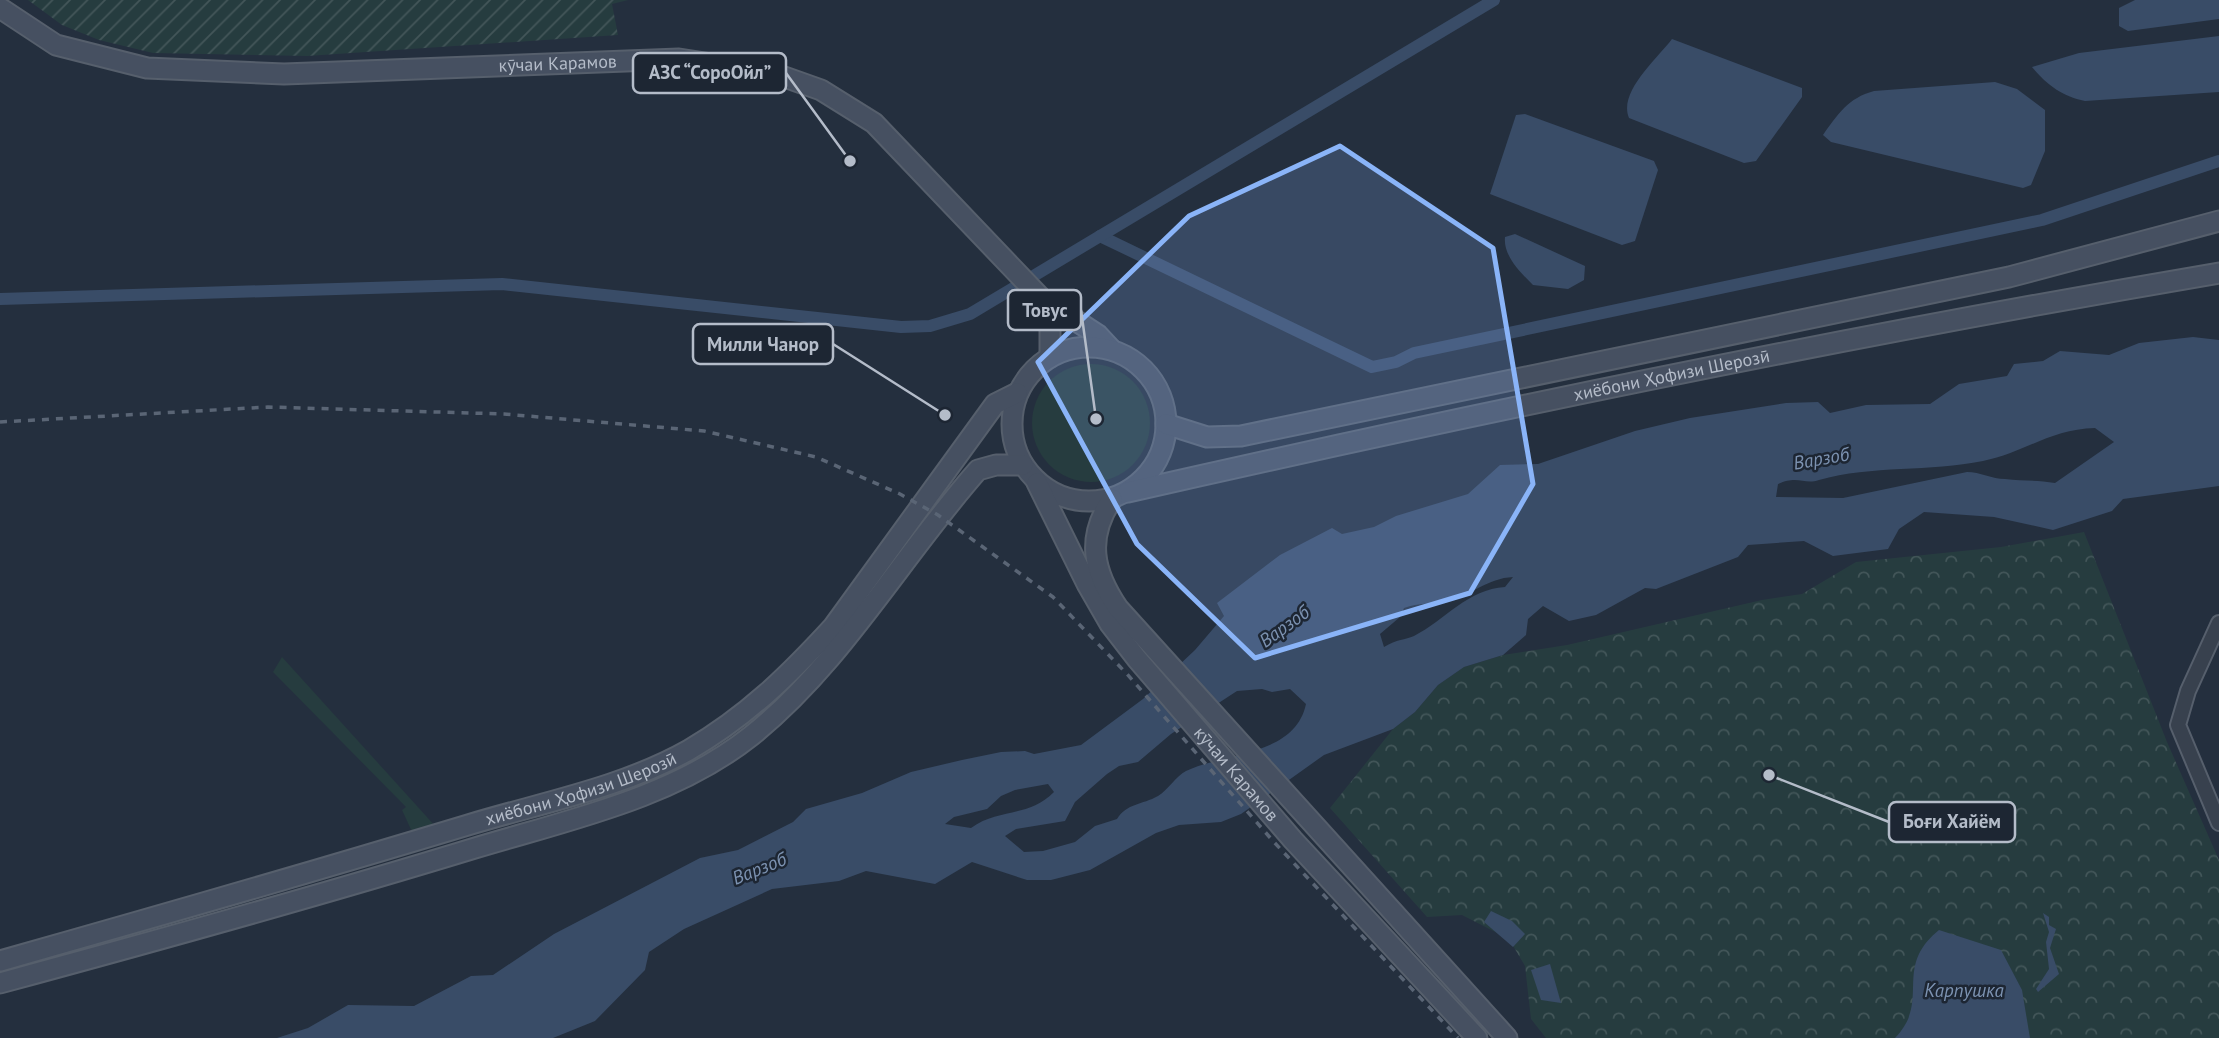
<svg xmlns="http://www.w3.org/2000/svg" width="2219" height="1038" font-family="'PT Sans',sans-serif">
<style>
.grass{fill:#263c3f}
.park{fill:url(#park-crowns)}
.garden{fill:url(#garden-furrows)}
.water{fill:#394c67;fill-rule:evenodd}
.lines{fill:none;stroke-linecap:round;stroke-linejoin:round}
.canal{stroke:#394c67;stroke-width:12}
.minor-casing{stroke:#565f6c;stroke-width:18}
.secondary-casing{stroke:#565f6c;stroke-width:23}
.minor{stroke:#38414e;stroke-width:14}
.secondary{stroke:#465061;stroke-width:19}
.rail{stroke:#5a6575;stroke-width:3.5;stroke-dasharray:7 7;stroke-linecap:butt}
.marked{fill:#8ab4f8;fill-opacity:0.2;stroke:#8ab4f8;stroke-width:5;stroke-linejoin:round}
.labels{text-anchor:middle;stroke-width:5;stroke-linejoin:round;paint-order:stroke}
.street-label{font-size:18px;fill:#b4bcc9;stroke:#1d2633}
.water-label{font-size:19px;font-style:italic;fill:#7c92b1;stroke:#1d2633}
.leader{fill:none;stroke:#b4bcc9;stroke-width:2.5}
.callout-dot{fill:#b4bcc9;stroke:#1d2633;stroke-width:2.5}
.callout{fill:#1d2633;stroke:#b4bcc9;stroke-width:2.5}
.callout-label{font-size:19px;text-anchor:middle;font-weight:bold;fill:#b4bcc9}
</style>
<defs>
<pattern id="park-crowns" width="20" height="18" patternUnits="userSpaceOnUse" patternTransform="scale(1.75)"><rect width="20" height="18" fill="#263c3f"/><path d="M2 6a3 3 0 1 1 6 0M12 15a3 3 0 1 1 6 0" fill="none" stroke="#435659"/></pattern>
<pattern id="garden-furrows" width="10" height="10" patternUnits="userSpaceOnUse" patternTransform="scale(1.75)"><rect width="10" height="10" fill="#263c3f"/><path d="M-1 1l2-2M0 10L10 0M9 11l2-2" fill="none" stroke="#435659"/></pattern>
</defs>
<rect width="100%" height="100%" fill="#242f3e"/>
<g class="grass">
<circle cx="1091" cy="423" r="59"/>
<path d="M282,657l154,170 -23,7 -11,-24 4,-3 -133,-135z"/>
</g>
<path class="park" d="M2084,532l83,210 52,118v178h-673l-15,-19 -6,-53 -16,-27 -47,-24 -35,2 -97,-109 63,-79 22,-17 23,-27 26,-18 39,-12 64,-10 195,-45 40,-6 54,-32 145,-15z"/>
<path class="garden" d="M28,0h600l-16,4 6,31 -311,21 -154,-3 -54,-13 -37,-15z"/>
<g class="water">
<path d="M2135,0h84v19l-91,12 -9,-5v-18z"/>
<path d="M2219,36v56l-134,9c-23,-5 -37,-15 -53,-34l47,-14z"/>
<path d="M1672,39l130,49v9l-46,64 -12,2 -115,-45c-11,-26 28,-59 43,-79z"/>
<path d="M1995,82l22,7 28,21v41l-14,34 -8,3 -192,-46 -8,-7c15,-21 25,-37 51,-44z"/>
<path d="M1525,114l129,47 4,9 -23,71 -13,4 -132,-51 26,-79z"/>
<path d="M1515,234l70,32 -1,14 -16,9 -35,-4c-12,-12 -30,-29 -28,-48z"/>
<path d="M2193,337l26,3v146l-96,13 -11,12 -59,19 -59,-13 -70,-5 -25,17 -11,20 -55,7 -29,-15 -56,4 -10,12 -82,32 -11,-1 -49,27 -27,6 -26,-15 -15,13 -2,16 -23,20 -39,12 -26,18 -23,27 -22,17 -69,26 -83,59 -20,8 -42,3 -23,8 -66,37 -39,10h-24l-55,-18 -37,22 -69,-13 -27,10 -67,8 -88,40 -35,23 -4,18 -50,51 -42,17h-276l31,-10 40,-23 66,1 57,-30 22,-1 61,-41 146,-76 38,-8 55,-28 13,-13 56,-16 49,-21 51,-12 39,-8 24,-1 9,3 47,-9 62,-46 52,-49 29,-34 -7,-13 63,-48 52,-27 10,6 32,-7 22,-11 72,-22 32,-29 38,-1 97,-33 55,-13 96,-15 32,-1 12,11 36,-8 64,-1 29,-20 48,-8 7,-12 29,-3 17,-10 49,4 30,-12zM2095,428l19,14 -59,41c-17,-3 -33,-2 -50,-4 -13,0 -25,-7 -38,-7l-124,26 -67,-1 2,-13c20,-9 26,1 41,-4 53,-15 111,-8 164,-19 41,-8 67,-32 112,-33zM1513,577l-8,10c-37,2 -60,33 -91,49 -9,4 -17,3 -30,11l-4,-13 20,-17 4,-9c15,-6 28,-3 43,-7 23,-5 41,-23 66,-24zM1262,689l10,3 18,-3 16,15c-11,52 -80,48 -120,67 -10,5 -18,19 -28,25 -16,9 -31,7 -41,23l-22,7 -20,16 -32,9 -19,1 -19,-16 11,-7 49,-8 10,-19 32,-28 12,-8 19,-4 33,-28 66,-43zM1048,784l6,8c-26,26 -55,16 -83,36l-26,-4 9,-7 33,-8 14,-13 14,-6z"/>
<path d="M1491,911l21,10 13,13 -12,13 -29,-25z"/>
<path d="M2043,913l6,4v8l7,4 -6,19 9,26 -21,18 -2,-3 13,-20 -3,-27 3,-10z"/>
<path d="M1939,930l62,20 21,40 8,48h-135c37,-38 -3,-70 44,-108z"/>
<path d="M1550,964l11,39 -20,-3 -10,-30z"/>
</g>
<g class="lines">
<g class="canal">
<path d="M1100,236l272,131 24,-5 18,-9 628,-133 177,-59"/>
<path d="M0,299l502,-15 399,43 29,-1 40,-12 524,-314"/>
</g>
<g class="minor-casing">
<path id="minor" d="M2219,623l-31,68 -10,34 41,98"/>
</g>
<g class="secondary-casing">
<g id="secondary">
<path id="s1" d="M0,8l56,37 91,23 137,6 395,-15 97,15 45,16 53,33 167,175 57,37 13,14"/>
<path d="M1041,298l9,22v37"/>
<circle cx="1089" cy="424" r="77"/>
<path d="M1166,424l41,13 34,-1 768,-159 210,-56"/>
<path id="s2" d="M1037,483l50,101 23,40 27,35 156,181 184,198"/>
<path id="s3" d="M1128,492c361,-82 726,-157 1091,-219"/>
<path d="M1112,499c-26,39 -19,72 6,109l389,430"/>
<path id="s4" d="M0,961c156,-44 312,-89 468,-136 72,-22 154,-37 221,-75 57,-33 99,-74 144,-123l162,-223 22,-11"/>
<path d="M0,983c159,-43 318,-87 475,-135 93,-28 198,-50 276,-112 91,-73 150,-179 227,-266l18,-5h27"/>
</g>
</g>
<use href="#minor" class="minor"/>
<use href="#secondary" class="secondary"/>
<path class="rail" d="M0,422l268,-15 236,7 200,17 112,26 84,37 38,21 115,82 74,77 146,167 185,197"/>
</g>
<path class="marked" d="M1340,146l153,102 40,236 -63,109 -215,65 -118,-114 -99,-182 151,-146z"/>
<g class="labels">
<g class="street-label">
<text dy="6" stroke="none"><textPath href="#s1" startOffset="572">кӯчаи Карамов</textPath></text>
<text dy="6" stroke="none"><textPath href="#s3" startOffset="556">хиёбони Ҳофизи Шерозӣ</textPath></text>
<text dy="6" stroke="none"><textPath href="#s2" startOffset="355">кӯчаи Карамов</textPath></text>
<text dy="6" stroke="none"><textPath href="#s4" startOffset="606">хиёбони Ҳофизи Шерозӣ</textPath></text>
</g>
<g class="water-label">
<text transform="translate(1821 458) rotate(-10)" y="7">Варзоб</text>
<text transform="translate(1284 626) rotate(-36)" y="7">Варзоб</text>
<text transform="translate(759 868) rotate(-22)" y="7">Варзоб</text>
<text x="1964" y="997">Карпушка</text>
</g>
</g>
<path class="leader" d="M850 161L786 73M1096 419L1081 310M945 415L833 344M1769 775L1889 822"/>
<g class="callout-dot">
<circle cx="850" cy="161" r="7"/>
<circle cx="1096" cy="419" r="7"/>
<circle cx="945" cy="415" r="7"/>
<circle cx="1769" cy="775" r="7"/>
</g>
<g class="callout">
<rect x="633" y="53" width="153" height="40" rx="7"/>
<rect x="1008" y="290" width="73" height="40" rx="7"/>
<rect x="693" y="324" width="140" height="40" rx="7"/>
<rect x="1889" y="802" width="126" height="40" rx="7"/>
</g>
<g class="callout-label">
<text x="710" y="79">АЗС “СороОйл”</text>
<text x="1045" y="317">Товус</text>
<text x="763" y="351">Милли Чанор</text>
<text x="1952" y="828">Боғи Хайём</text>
</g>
</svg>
